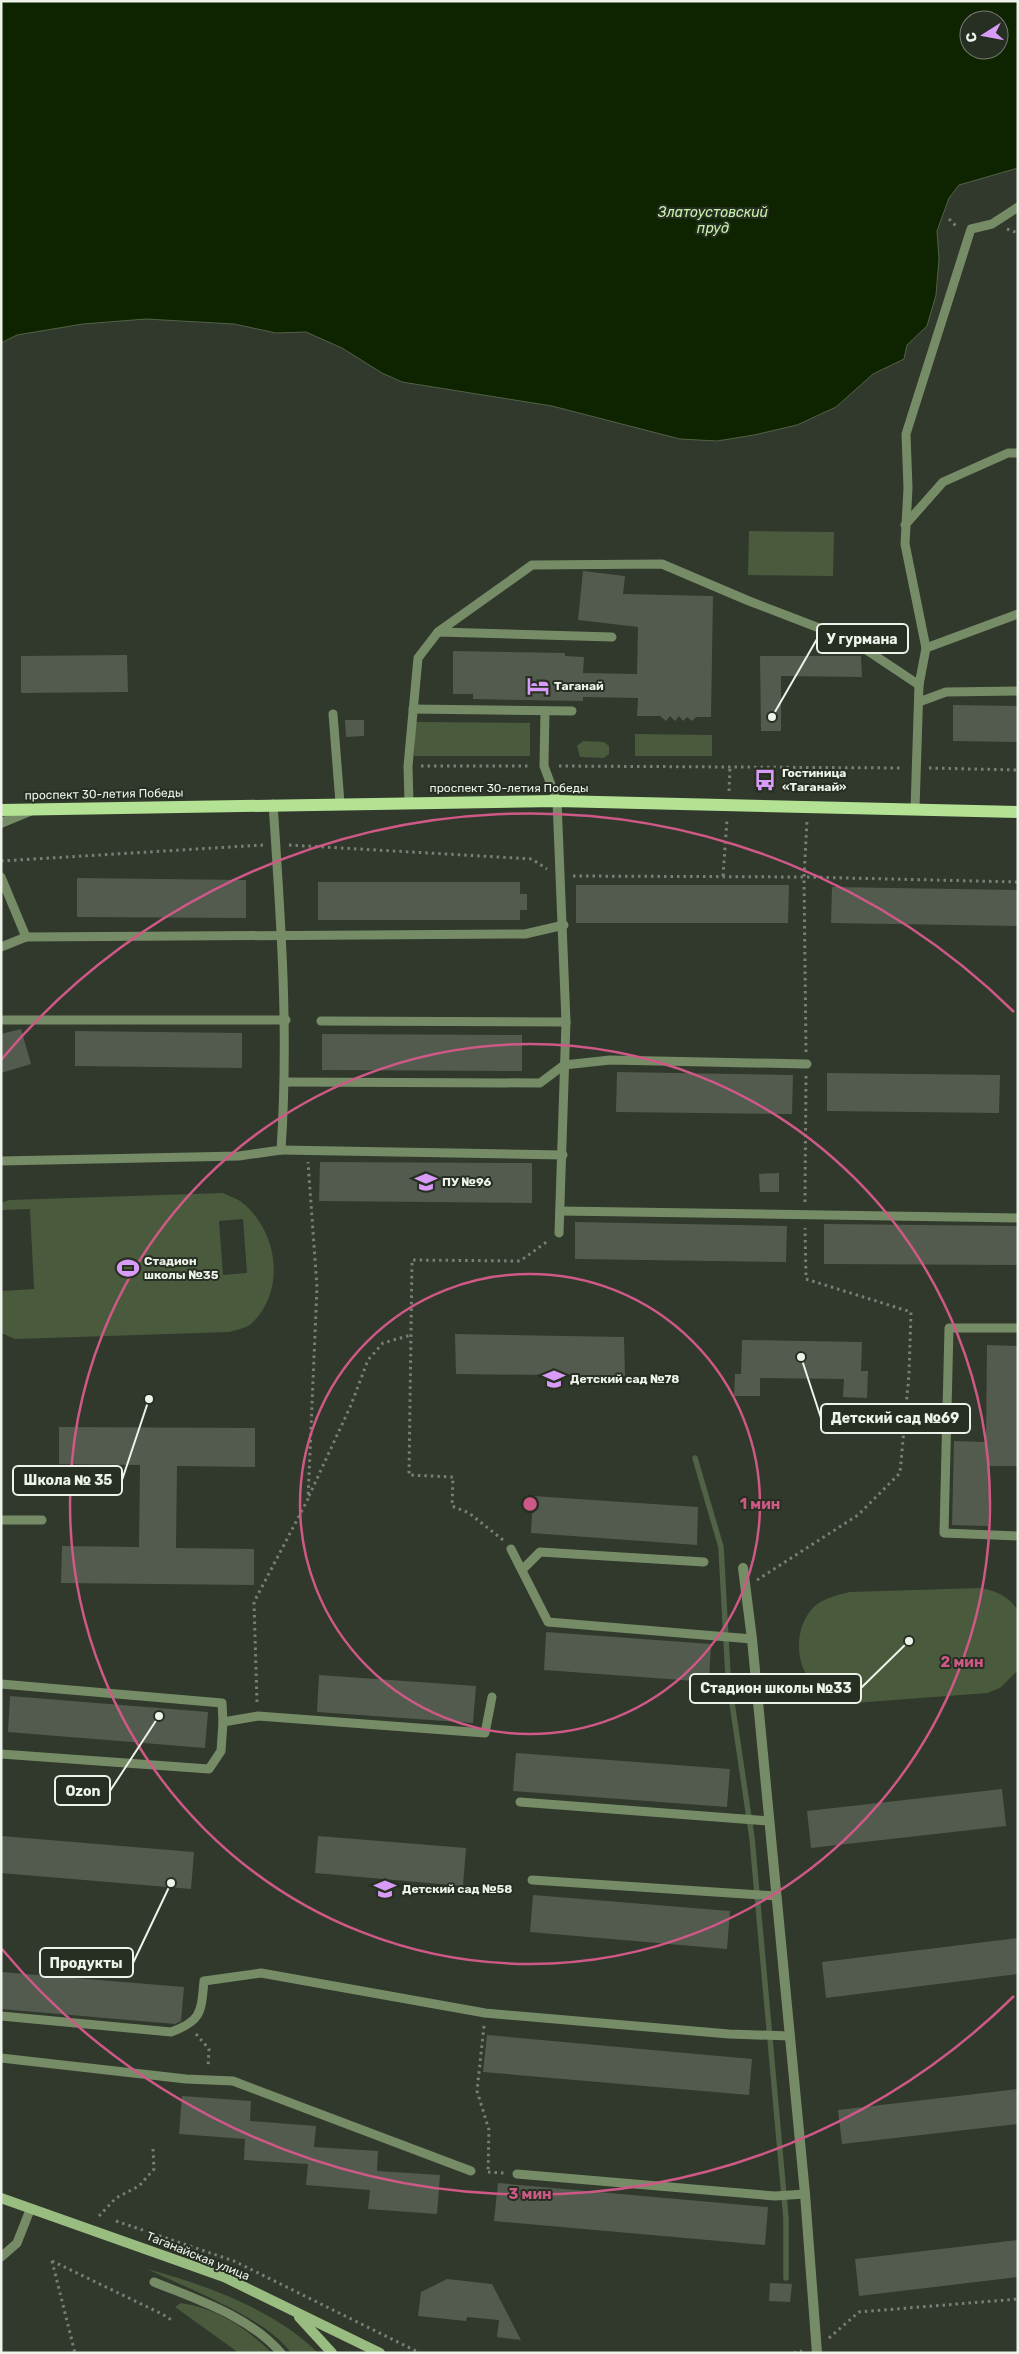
<svg xmlns="http://www.w3.org/2000/svg" width="1019" height="2354" font-family="Rubik,sans-serif">
<style>
.green{fill:#4a5b3d;fill-rule:evenodd}
.water{fill:#0e2400;stroke:#516246;fill-rule:evenodd}
.lines{fill:none;stroke-linecap:round;stroke-linejoin:round}
.stream{stroke:#516246;stroke-width:5.5}
.building{fill:#535b4e}
.path{stroke:#797f75;stroke-width:3;stroke-dasharray:2.5 4;stroke-linecap:butt}
.service{stroke:#768c67;stroke-width:9}
.minor{stroke:#768c67;stroke-width:10}
.secondary{stroke:#99bc81;stroke-width:10}
.primary{stroke:#b4e294;stroke-width:12}
.ring{fill:none;stroke:#cf5986;stroke-width:2.5}
.labels{text-anchor:middle;stroke-width:4;stroke-linejoin:round;paint-order:stroke}
.poi-label{font-size:12px;font-weight:bold;fill:#edf2ea;stroke:#272e22;text-anchor:start}
.street-label{font-size:12px;fill:#edf2ea;stroke:#272e22}
.water-label{font-size:14px;font-style:italic;fill:#c7f2ab;stroke:#272e22}
.centre{fill:#cf5986;stroke:#272e22;stroke-width:2.5}
.ring-label{font-size:15px;text-anchor:middle;font-weight:bold;fill:#cf5986;stroke:#272e22;stroke-width:4;stroke-linejoin:round;paint-order:stroke}
.leader{fill:none;stroke:#edf2ea;stroke-width:2}
.callout-dot{fill:#edf2ea;stroke:#272e22;stroke-width:2}
.callout{fill:#272e22;stroke:#edf2ea;stroke-width:2}
.callout-label{font-size:14px;text-anchor:middle;font-weight:bold;fill:#edf2ea}
</style>
<rect width="100%" height="100%" fill="#31382c"/>
<g class="green">
<path d="M749,531l85,1 -1,44 -85,-1z"/>
<path d="M415,722l115,1v33h-116z"/>
<path d="M635,734l77,1v21h-77z"/>
<path d="M583,741l21,1 5,4v8l-5,4 -24,-1 -3,-11z"/>
<path d="M223,1193c5,3 13,5 17,8 38,28 47,90 11,123 -5,4 -15,6 -22,8l-214,7 -14,-6v-42l33,-2 -4,-80 -29,1v-7l8,-3zM243,1219l4,54 -24,2 -4,-54z"/>
<path d="M980,1588c17,3 29,8 38,23v59l-18,18 -13,5 -133,10c-15,-3 -28,-6 -39,-17 -21,-20 -22,-61 1,-81 9,-7 22,-10 33,-13z"/>
<path d="M147,2269c57,15 128,41 171,84h-27c-24,-35 -105,-65 -144,-84z"/>
<path d="M181,2303c36,5 65,25 91,50h-33l-64,-46z"/>
</g>
<path class="water" d="M1,1h1017v167l-59,17 -10,13 -12,33 2,28 -3,36 -9,31 -20,19 -3,14 -31,15 -37,33 -39,18 -43,10 -37,6 -37,-2 -128,-33 -150,-24 -20,-9 -40,-25 -36,-16 -30,1 -42,-9 -88,-5 -63,5 -66,11 -16,8zM969,20h30v30h-30z"/>
<g class="lines">
<path class="stream" d="M695,1458l26,89 7,129 24,162 34,380v60"/>
</g>
<g class="building">
<path d="M583,571l42,5 -2,18 90,2 -2,121h-15l-4,4 -5,-4 -4,4 -4,-5 -4,5 -5,-5 -4,5 -6,-5h-23l1,-18 -55,-1v4l-110,-2v-5h-20v-43l112,2v3l19,1 -1,16 54,1 1,-47 -60,-7z"/>
<path d="M127,655l1,37 -107,1v-37z"/>
<path d="M760,656h101l1,21 -81,-1v55h-20z"/>
<path d="M953,705l65,1v36l-65,-1z"/>
<path d="M345,720h19v16l-18,1z"/>
<path d="M77,878l169,2v38l-169,-1z"/>
<path d="M318,882h202v12h7v16h-7v10h-202z"/>
<path d="M576,885h213l-1,38h-212z"/>
<path d="M832,887l186,3v36l-187,-3z"/>
<path d="M21,1029l10,35 -30,9v-39z"/>
<path d="M75,1031l167,2v35l-167,-2z"/>
<path d="M322,1034l200,1v36l-200,-1z"/>
<path d="M617,1072l176,3 -1,39 -176,-2z"/>
<path d="M827,1073l173,2 -1,38 -172,-2z"/>
<path d="M320,1162l212,1v40l-213,-2z"/>
<path d="M779,1173v19h-19l-1,-18z"/>
<path d="M575,1222l212,4 -1,36 -211,-3z"/>
<path d="M824,1224l194,2v39l-194,-1z"/>
<path d="M455,1334l169,3 1,39 -169,-2z"/>
<path d="M742,1340l120,2 -1,29h7l-1,27 -24,-1 1,-18 -84,-1v18h-26l1,-22h6z"/>
<path d="M987,1345l31,1v120h-28l-2,60 -36,-1 2,-84 32,1z"/>
<path d="M59,1427l196,1v39l-78,-1 -1,82 78,1v36l-193,-2 1,-37 77,1 1,-82 -81,-1z"/>
<path d="M533,1496l165,11 -1,38 -166,-12z"/>
<path d="M546,1632l165,12 -2,38 -165,-12z"/>
<path d="M319,1675l157,11 -3,37 -156,-11z"/>
<path d="M10,1696l198,16 -3,36 -197,-16z"/>
<path d="M516,1753l214,16 -3,38 -214,-16z"/>
<path d="M1002,1789l4,37 -195,22 -4,-37z"/>
<path d="M1,1836l193,16 -3,37 -190,-16z"/>
<path d="M318,1836l148,12 -3,38 -148,-13z"/>
<path d="M533,1895l197,16 -3,38 -197,-17z"/>
<path d="M1018,1938v36l-192,24 -4,-36z"/>
<path d="M1,1972l183,15 -3,34 -6,3 -174,-15z"/>
<path d="M487,2035l265,24 -3,36 -266,-23z"/>
<path d="M1018,2089v35l-176,20 -4,-34z"/>
<path d="M182,2096l69,5 -1,20 66,5 -2,21 64,4 -1,20 63,4 -3,39 -69,-5 2,-19 -64,-5 2,-21 -64,-4 1,-21 -66,-5z"/>
<path d="M498,2183l270,24 -3,38 -271,-24z"/>
<path d="M1018,2240v37l-159,19 -4,-37z"/>
<path d="M447,2279l45,5 29,56 -24,-3 2,-17 -32,-3 -1,4 -48,-5 3,-24z"/>
<path d="M770,2283l22,1 -2,18 -21,-1z"/>
</g>
<g class="lines">
<g class="path">
<path d="M949,219l9,9"/>
<path d="M1007,229l11,4"/>
<path d="M421,766h109"/>
<path d="M559,766l344,2"/>
<path d="M929,768l89,2"/>
<path d="M729,791l1,-24"/>
<path d="M809,792l2,-24"/>
<path d="M289,845l243,14 15,10"/>
<path d="M1,861l262,-16"/>
<path d="M573,876l231,1 214,5"/>
<path d="M723,876l4,-56"/>
<path d="M806,1052l-2,-175 3,-56"/>
<path d="M805,1202l1,-126"/>
<path d="M309,1496l42,-91 17,-45 15,-17 28,-8"/>
<path d="M503,1540l-34,-27 -17,-7 1,-29 -44,-2 3,-215 108,1 28,-20"/>
<path d="M757,1580l101,-65 42,-42 9,-99 2,-62 -105,-33 -1,-51"/>
<path d="M257,1702l-3,-100 54,-103 9,-212 -9,-125"/>
<path d="M484,2026l-7,65 12,39 -1,42"/>
<path d="M196,2034l13,15 -1,19"/>
<path d="M488,2172l16,1"/>
<path d="M99,2216l17,-18 23,-12 15,-17 -1,-20"/>
<path d="M116,2221l118,40 186,92"/>
<path d="M52,2261l110,53 11,7"/>
<path d="M52,2261l23,92"/>
<path d="M829,2338l30,-26 159,-13"/>
<path d="M794,2353l8,-2"/>
</g>
<g class="service">
<path d="M905,525l38,-43 65,-29h10"/>
<path d="M438,632l94,-67 130,-1 87,37 104,40 66,44"/>
<path d="M926,648l92,-34"/>
<path d="M919,702l27,-10 72,-1"/>
<path d="M413,709l159,2"/>
<path d="M545,711l-1,55 13,35 9,221 -7,211"/>
<path d="M333,714l7,89"/>
<path d="M409,803l-1,-37 10,-108 20,-26 174,5"/>
<path d="M915,809l4,-124 7,-37 -21,-104 3,-56 -2,-54 65,-205 21,-5 26,-17"/>
<path d="M1,877l25,60"/>
<path d="M1,947l25,-10 499,-3 39,-9"/>
<path d="M1,1020h285"/>
<path d="M321,1021l245,1"/>
<path d="M286,1082l254,1 24,-18 46,-5 197,4"/>
<path d="M281,1150l282,5"/>
<path d="M1,1161l238,-5 42,-6c8,-117 0,-229 -8,-346"/>
<path d="M560,1211l458,7"/>
<path d="M1018,1328h-69l-5,205 74,3"/>
<path d="M1,1520h41"/>
<path d="M511,1549l37,73 204,17"/>
<path d="M522,1570l18,-18 164,10"/>
<path d="M1,1684l221,19 1,19"/>
<path d="M1,1754l208,15 12,-18 2,-29 35,-6 227,17 7,-36"/>
<path d="M520,1802l249,19"/>
<path d="M532,1880l244,16"/>
<path d="M1,2016l170,16c31,-11 30,-20 33,-51l57,-8 224,40 244,21 61,2"/>
<path d="M1,2058l185,21 47,2 238,90"/>
<path d="M517,2174l258,22 30,-2"/>
<path d="M1,2257l16,-14 13,-33"/>
<path d="M154,2282c44,18 95,34 127,71"/>
</g>
<g class="minor">
<path d="M1,823l29,-12"/>
<path d="M743,1568l9,71 53,555 12,159"/>
</g>
<g class="secondary">
<path d="M1,2198l223,79 156,76"/>
<path d="M299,2317l33,36"/>
</g>
<path class="primary" d="M1,810l556,-9 461,11"/>
</g>
<g class="ring">
<circle cx="530" cy="1504" r="230"/>
<circle cx="530" cy="1504" r="460"/>
<path d="M1014 1996A690 690 0 0 1 1 1948M1 1060A690 690 0 0 1 1014 1012"/>
</g>
<defs>
<g id="hotel-bare" transform="scale(1.725)"><path d="M-6-4.5h1.5V1H6V5H4.5V3h-9V5H-6ZM-4 0a1.8 1.8 0 1 1 3.6 0ZM.5 0V-2.5h3Q6-2.5 6 0Z" fill="#d89bf8" stroke="#272e22" stroke-width="2.5" paint-order="stroke"/></g>
<g id="bus-bare" transform="scale(1.725)"><path d="M-5-6H5V4H4V6H2V4H-2V6H-4V4H-5ZM-3.5-4V0h7V-4ZM-3.5 1.2v1.5H-2V1.2ZM2 1.2v1.5H3.5V1.2Z" fill="#d89bf8" stroke="#272e22" stroke-width="2.5" paint-order="stroke"/></g>
<g id="university-bare" transform="scale(1.725)"><path d="M0-5L7-2L0 1L-7-2ZM-4 1L0 2.5L4 1V4Q0 6-4 4Z" fill="#d89bf8" stroke="#272e22" stroke-width="2.5" paint-order="stroke"/></g>
<g id="stadium-bare" transform="scale(1.725)"><path d="M0-5a6.5 5 0 1 0 0 10a6.5 5 0 1 0 0-10ZM-3.5-1.8h7v3.6h-7Z" fill="#d89bf8" stroke="#272e22" stroke-width="2.5" paint-order="stroke"/></g>
<g id="school-bare" transform="scale(1.725)"><path d="M0-5L7-2L0 1L-7-2ZM-4 1L0 2.5L4 1V4Q0 6-4 4Z" fill="#d89bf8" stroke="#272e22" stroke-width="2.5" paint-order="stroke"/></g>
</defs>
<g fill-rule="evenodd">
<use href="#hotel-bare" x="538" y="686"/>
<use href="#bus-bare" x="765" y="780"/>
<use href="#university-bare" x="426" y="1182"/>
<use href="#stadium-bare" x="128" y="1268"/>
<use href="#school-bare" x="554" y="1379"/>
<use href="#school-bare" x="385" y="1889"/>
</g>
<g class="labels">
<g class="poi-label">
<text x="554" y="690">Таганай</text>
<text x="782" y="777">Гостиница<tspan x="782" dy="14">«Таганай»</tspan></text>
<text x="442" y="1186">ПУ №96</text>
<text x="144" y="1265">Стадион<tspan x="144" dy="14">школы №35</tspan></text>
<text x="570" y="1383">Детский сад №78</text>
<text x="402" y="1893">Детский сад №58</text>
</g>
<g class="street-label">
<text x="509" y="792">проспект 30-летия Победы</text>
<text transform="translate(104 794) rotate(-1)" y="4">проспект 30-летия Победы</text>
<text transform="translate(198 2256) rotate(22)" y="4">Таганайская улица</text>
</g>
<g class="water-label">
<text x="713" y="217">Златоустовский<tspan x="713" dy="16">пруд</tspan></text>
</g>
</g>
<circle cx="530" cy="1504" r="8" class="centre"/>
<g class="ring-label">
<text x="760" y="1509">1 мин</text>
<text x="962" y="1667">2 мин</text>
<text x="530" y="2199">3 мин</text>
</g>
<path class="leader" d="M772 717L817 639M801 1357L821 1418M149 1399L122 1480M909 1641L861 1688M159 1716L110 1791M171 1883L133 1963"/>
<g class="callout-dot">
<circle cx="772" cy="717" r="5"/>
<circle cx="801" cy="1357" r="5"/>
<circle cx="149" cy="1399" r="5"/>
<circle cx="909" cy="1641" r="5"/>
<circle cx="159" cy="1716" r="5"/>
<circle cx="171" cy="1883" r="5"/>
</g>
<g class="callout">
<rect x="817" y="624" width="91" height="29" rx="5"/>
<rect x="821" y="1404" width="149" height="29" rx="5"/>
<rect x="13" y="1466" width="109" height="29" rx="5"/>
<rect x="690" y="1674" width="171" height="29" rx="5"/>
<rect x="55" y="1776" width="55" height="29" rx="5"/>
<rect x="40" y="1948" width="93" height="29" rx="5"/>
</g>
<g class="callout-label">
<text x="862" y="644">У гурмана</text>
<text x="895" y="1423">Детский сад №69</text>
<text x="68" y="1485">Школа № 35</text>
<text x="776" y="1693">Стадион школы №33</text>
<text x="83" y="1796">Ozon</text>
<text x="86" y="1968">Продукты</text>
</g>
<rect width="1019" height="2354" fill="none" stroke="#edf2ea" stroke-width="5"/>
<g transform="translate(984 35) rotate(259)"><circle r="24" fill="#272e22" stroke="#767c72"/>
<path d="M0-4L9 19L0 12L-9 19Z" fill="#d89bf8"/>
<text y="-8" font-size="14" font-weight="bold" text-anchor="middle" fill="#edf2ea">С</text>
</g>
</svg>
